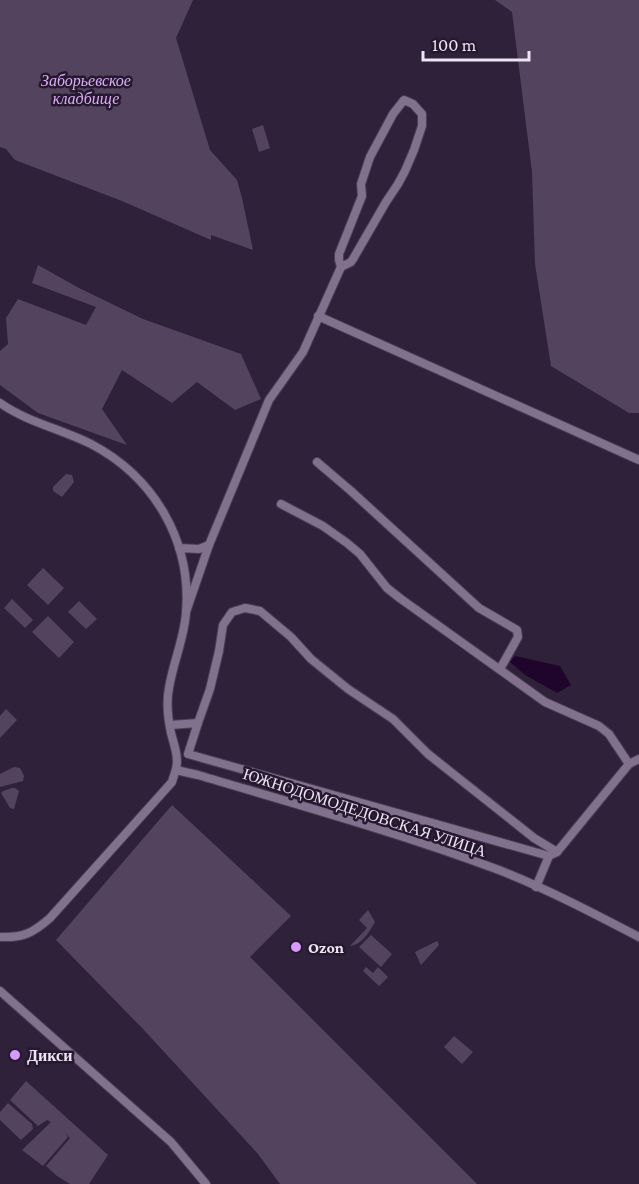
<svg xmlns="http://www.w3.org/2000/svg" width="639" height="1184" font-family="'Crimson Pro',serif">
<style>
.green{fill:#54435f}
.water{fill:#1f042c}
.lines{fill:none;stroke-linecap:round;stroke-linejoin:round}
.minor-casing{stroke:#4b3e53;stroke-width:10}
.minor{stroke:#82718d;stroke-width:8}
.poi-dot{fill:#d69bfa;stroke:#26182f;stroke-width:2}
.labels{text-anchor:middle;stroke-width:5;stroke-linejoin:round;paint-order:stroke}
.park-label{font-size:16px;font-style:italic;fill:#dbaef8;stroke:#26182f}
.street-label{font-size:16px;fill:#ede4f4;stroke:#26182f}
.poi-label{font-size:16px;font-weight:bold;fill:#ede4f4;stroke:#26182f;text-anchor:start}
</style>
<rect width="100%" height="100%" fill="#30213a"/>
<g class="green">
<path d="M0,0h193l-17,38 34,112 27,30 5,18 11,52 -42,-15v5l-89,-39 -107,-41 -9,-11 -6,-2z"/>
<path d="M495,0h144v413h-10l-78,-47 -16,-102 -3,-92 -20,-160z"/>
<path d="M263,125l7,23 -11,4 -7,-23z"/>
<path d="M38,265l41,23 64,31 98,35 20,45 -26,11 -38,-28 -25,21 -50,-33 -20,39 25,36 -89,-32 -38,-28v-34l8,-7 -2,-26 12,-19 68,26 10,-18 -64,-24z"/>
<path d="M66,474l6,1 2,7 -12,15 -9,-6v-4z"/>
<path d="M43,568l21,20 -16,17 -21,-20z"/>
<path d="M12,599l21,21 -8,8 -21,-20z"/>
<path d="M79,601l18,18 -11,10 -18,-17z"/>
<path d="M48,616l26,26 -15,16 -27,-26z"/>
<path d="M6,709l11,11 -17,18v-22z"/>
<path d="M14,767l6,1 4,8 -1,5 -23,6v-13z"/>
<path d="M12,788h3l4,3 -5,18 -4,-1 -9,-15 2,-2z"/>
<path d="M172,805l119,111 -41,41 227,227h-197l-22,-30 -115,-125 -87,-89z"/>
<path d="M368,910l7,12c-6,10 -13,23 -25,24l17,-18 -8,-8z"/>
<path d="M371,935l21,19 -11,13 -22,-20z"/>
<path d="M437,941l2,4 -18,20 -6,-13z"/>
<path d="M366,967l7,6 5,-6 10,10 -9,9 -16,-15z"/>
<path d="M454,1036l19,16 -11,12 -18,-17z"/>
<path d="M26,1081l82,74 -19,29h-19l-13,-8 -11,-10 24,-28 -5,-5 3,4 -25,29 -21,-16 29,-28 -4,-2 -9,6 -28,-26z"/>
<path d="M8,1103l24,21 1,5 -12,11 -21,-20v-8z"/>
</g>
<path class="water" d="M515,656l45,10 11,19 -14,8 -32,-18 -15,-13z"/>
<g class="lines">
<g class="minor-casing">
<g id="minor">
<path d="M318,316l321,144"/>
<path d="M0,403c27,19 61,26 91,41 63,33 101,97 95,169 -2,26 -13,50 -17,75 -3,15 -1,31 2,45 3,12 8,24 5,36 -1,4 -3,9 -4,13l-122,136c-17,15 -27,20 -50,19"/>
<path d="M317,462l34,29 128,117 38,22 1,7 -18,32"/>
<path d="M281,504l42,22 24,17 13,11 27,34 14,11 144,103 54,24 10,8 20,30"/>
<path d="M179,548l20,1 10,-4"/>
<path d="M186,612l23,-67 60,-145 34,-48 38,-85 10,-5 2,-3 33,-57 12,-18 7,-13 9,-21 8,-24v-12l-9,-10 -9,-4 -11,14 -23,43 -9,27 1,12 -23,58v6l2,7"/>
<path d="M198,723l12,-34 9,-38 4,-26 9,-13 13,-4 15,3 31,26 20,22 37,30 45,30 35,35 106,84 23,14"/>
<path d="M170,725l28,-2 -10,31 361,102 8,-4 72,-88 10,-5"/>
<path d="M176,770l22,5c101,30 202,58 301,95 48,19 94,43 140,67"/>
<path d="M536,887l13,-31"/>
<path d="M0,991l171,151 35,42"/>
</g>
</g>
<use href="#minor" class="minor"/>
</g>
<g class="poi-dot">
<circle cx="296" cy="947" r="6"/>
<circle cx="15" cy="1055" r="6"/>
</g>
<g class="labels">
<g class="park-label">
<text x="86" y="86">Заборьевское<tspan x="86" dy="18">кладбище</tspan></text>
</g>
<g class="street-label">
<text transform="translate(365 812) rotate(18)" y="6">ЮЖНОДОМОДЕДОВСКАЯ УЛИЦА</text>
</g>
<g class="poi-label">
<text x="308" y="953">Ozon</text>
<text x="27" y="1061">Дикси</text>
</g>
</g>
<path d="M423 51v9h106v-9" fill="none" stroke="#ede4f4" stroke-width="3"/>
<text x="432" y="51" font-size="18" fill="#ede4f4" stroke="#26182f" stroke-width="4.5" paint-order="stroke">100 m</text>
</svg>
